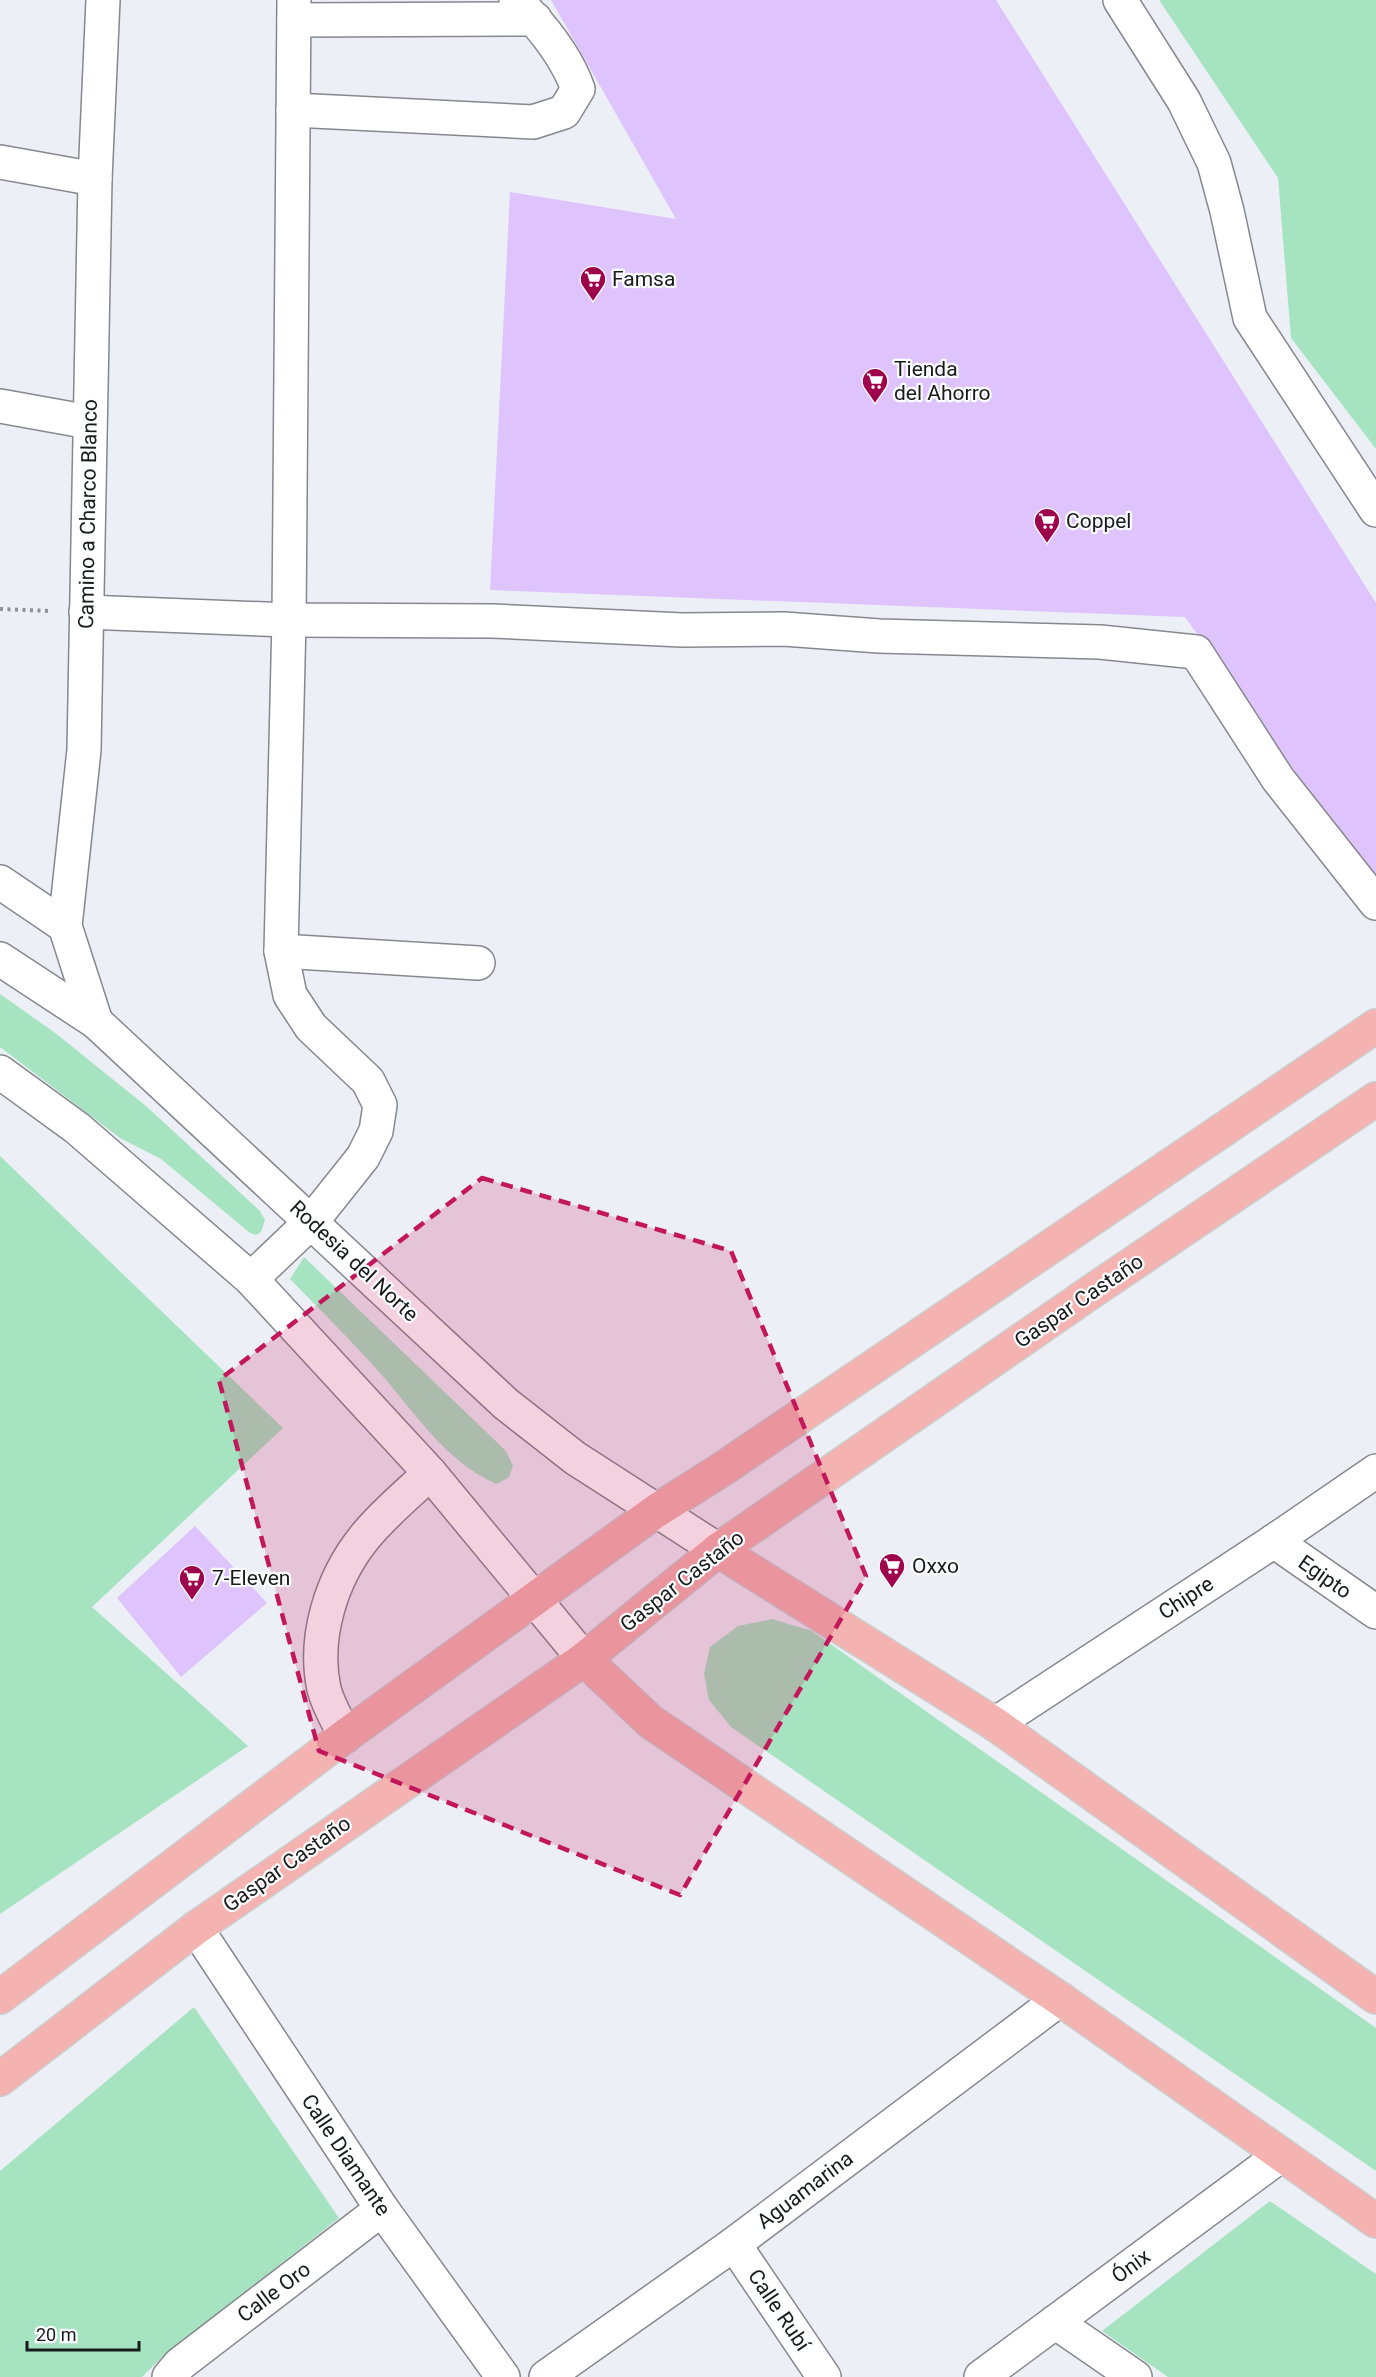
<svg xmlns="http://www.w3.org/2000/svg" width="1376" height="2377" font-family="Roboto,sans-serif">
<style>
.green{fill:#a6e4c1}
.building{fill:#dec3fd}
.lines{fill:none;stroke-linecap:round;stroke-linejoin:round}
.minor-casing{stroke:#86888e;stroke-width:36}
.major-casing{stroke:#cccdcd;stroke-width:36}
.path{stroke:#8f9196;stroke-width:4;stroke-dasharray:3 4.5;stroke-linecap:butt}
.minor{stroke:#fff;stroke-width:33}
.major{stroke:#f4b3b0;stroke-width:33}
.marked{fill:#c2185b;fill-opacity:0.2;stroke:#c2185b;stroke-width:4.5;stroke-dasharray:12 8;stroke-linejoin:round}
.labels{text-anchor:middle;stroke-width:4.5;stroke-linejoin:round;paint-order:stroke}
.poi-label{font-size:21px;fill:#191a1c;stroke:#fcfdfe;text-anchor:start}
.street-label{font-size:21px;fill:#191a1c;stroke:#fcfdfe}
</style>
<rect width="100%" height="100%" fill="#edeff6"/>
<g class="green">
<path d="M1159,0h217v449l-85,-111 -13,-160z"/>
<path d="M0,994l54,38 92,74 114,105 5,9 -4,12 -5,3 -6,-2 -89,-74 -41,-21 -120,-91z"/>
<path d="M0,1156l283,272 -191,179 156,139 -248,168z"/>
<path d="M304,1257l202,194 7,15 -4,11 -12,7c-51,-21 -82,-72 -118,-112 -28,-32 -59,-62 -89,-93z"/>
<path d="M772,1619l40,12 564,397v143l-645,-444 -22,-27 -5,-26 6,-27 28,-21z"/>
<path d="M194,2007l145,211 -177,139 -20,20h-142v-206z"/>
<path d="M1270,2201l106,73v103h-208l-66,-46z"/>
</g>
<g class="building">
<path d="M551,0h445l380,603v282l-191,-268 -695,-27 20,-398 166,27z"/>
<path d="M195,1526l72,77 -86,74 -64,-79z"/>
</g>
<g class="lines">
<g class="minor-casing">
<g id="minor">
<path d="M1120,0l64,101 30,62 13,48 23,107 126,192"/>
<path d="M294,20l241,-1"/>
<path d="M293,110l240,12 31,-10 14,-23c-12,-34 -37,-64 -62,-89"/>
<path d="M0,162l95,17"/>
<path d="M0,406l89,16"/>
<path d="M86,612l203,8 203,1 190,9 102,-1 95,7 221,6 96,10 82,127 98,124"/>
<path d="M0,882l65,44"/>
<path d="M281,951l197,12"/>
<path d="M0,959l96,63 410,382 69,54 143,92"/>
<path d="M96,1022l-31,-96 19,-176 11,-571 8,-179"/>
<path d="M0,1072l77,56 174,151 179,194 154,186"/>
<path d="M251,1279l61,-58 51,-64 13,-26 4,-26 -12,-24 -57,-54 -21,-32 -9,-44 8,-331 5,-620"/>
<path d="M1274,1541l102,71"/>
<path d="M995,1724l279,-183 102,-70"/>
<path d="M345,1736c-7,-15 -17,-31 -21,-47 -11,-51 7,-110 40,-151 19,-24 44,-44 66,-65"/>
<path d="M196,1928l186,281 121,168"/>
<path d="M734,2244l90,133"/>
<path d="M1055,2322l80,55"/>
<path d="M169,2377l11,-13 202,-155"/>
<path d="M546,2377l188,-133 326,-245"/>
<path d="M981,2377l300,-222"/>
</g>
</g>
<g class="major-casing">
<g id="major">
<path d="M718,1550l277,174 381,273"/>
<path d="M584,1659l67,63 409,277 316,222"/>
<path d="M0,1997l345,-261 311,-225 65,-41 655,-444"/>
<path d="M0,2079l196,-151 388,-269 134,-109 373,-258 285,-193"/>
</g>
</g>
<path class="path" d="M0,609l50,2"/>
<use href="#minor" class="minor"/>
<use href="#major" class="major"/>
</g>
<path class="marked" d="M482,1178l249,73 135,325 -186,319 -361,-144 -100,-371z"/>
<defs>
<g id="supermarket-pin" transform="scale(1.35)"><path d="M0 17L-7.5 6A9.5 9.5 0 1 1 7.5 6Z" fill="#9e044c" stroke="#fcfdfe"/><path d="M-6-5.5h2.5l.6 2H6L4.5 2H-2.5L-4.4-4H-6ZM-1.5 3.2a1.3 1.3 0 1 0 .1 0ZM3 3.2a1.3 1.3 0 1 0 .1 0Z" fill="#fff"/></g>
</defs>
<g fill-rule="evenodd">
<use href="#supermarket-pin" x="593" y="279"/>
<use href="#supermarket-pin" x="875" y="381"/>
<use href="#supermarket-pin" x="1047" y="521"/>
<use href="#supermarket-pin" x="892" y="1566"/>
<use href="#supermarket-pin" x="192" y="1578"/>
</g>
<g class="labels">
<g class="poi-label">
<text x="612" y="286">Famsa</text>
<text x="894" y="376">Tienda<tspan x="894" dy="24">del Ahorro</tspan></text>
<text x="1066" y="528">Coppel</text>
<text x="912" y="1573">Oxxo</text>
<text x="212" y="1585">7-Eleven</text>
</g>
<g class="street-label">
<text transform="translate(88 514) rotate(-89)" y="7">Camino a Charco Blanco</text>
<text transform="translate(354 1261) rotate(43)" y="7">Rodesia del Norte</text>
<text transform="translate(1079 1301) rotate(-34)" y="7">Gaspar Castaño</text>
<text transform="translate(1325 1577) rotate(35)" y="7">Egipto</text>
<text transform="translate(682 1581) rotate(-38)" y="7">Gaspar Castaño</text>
<text transform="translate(1186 1598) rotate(-33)" y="7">Chipre</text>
<text transform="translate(287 1864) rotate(-35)" y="7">Gaspar Castaño</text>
<text transform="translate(346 2155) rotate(56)" y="7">Calle Diamante</text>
<text transform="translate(805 2190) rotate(-37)" y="7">Aguamarina</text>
<text transform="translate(1131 2266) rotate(-36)" y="7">Ónix</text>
<text transform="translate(274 2292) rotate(-37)" y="7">Calle Oro</text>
<text transform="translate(779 2310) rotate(56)" y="7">Calle Rubí</text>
</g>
</g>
<path d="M27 2341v9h112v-9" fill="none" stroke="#191a1c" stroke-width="3"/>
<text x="36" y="2341" font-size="18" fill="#191a1c" stroke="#fcfdfe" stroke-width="4.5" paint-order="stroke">20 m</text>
</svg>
